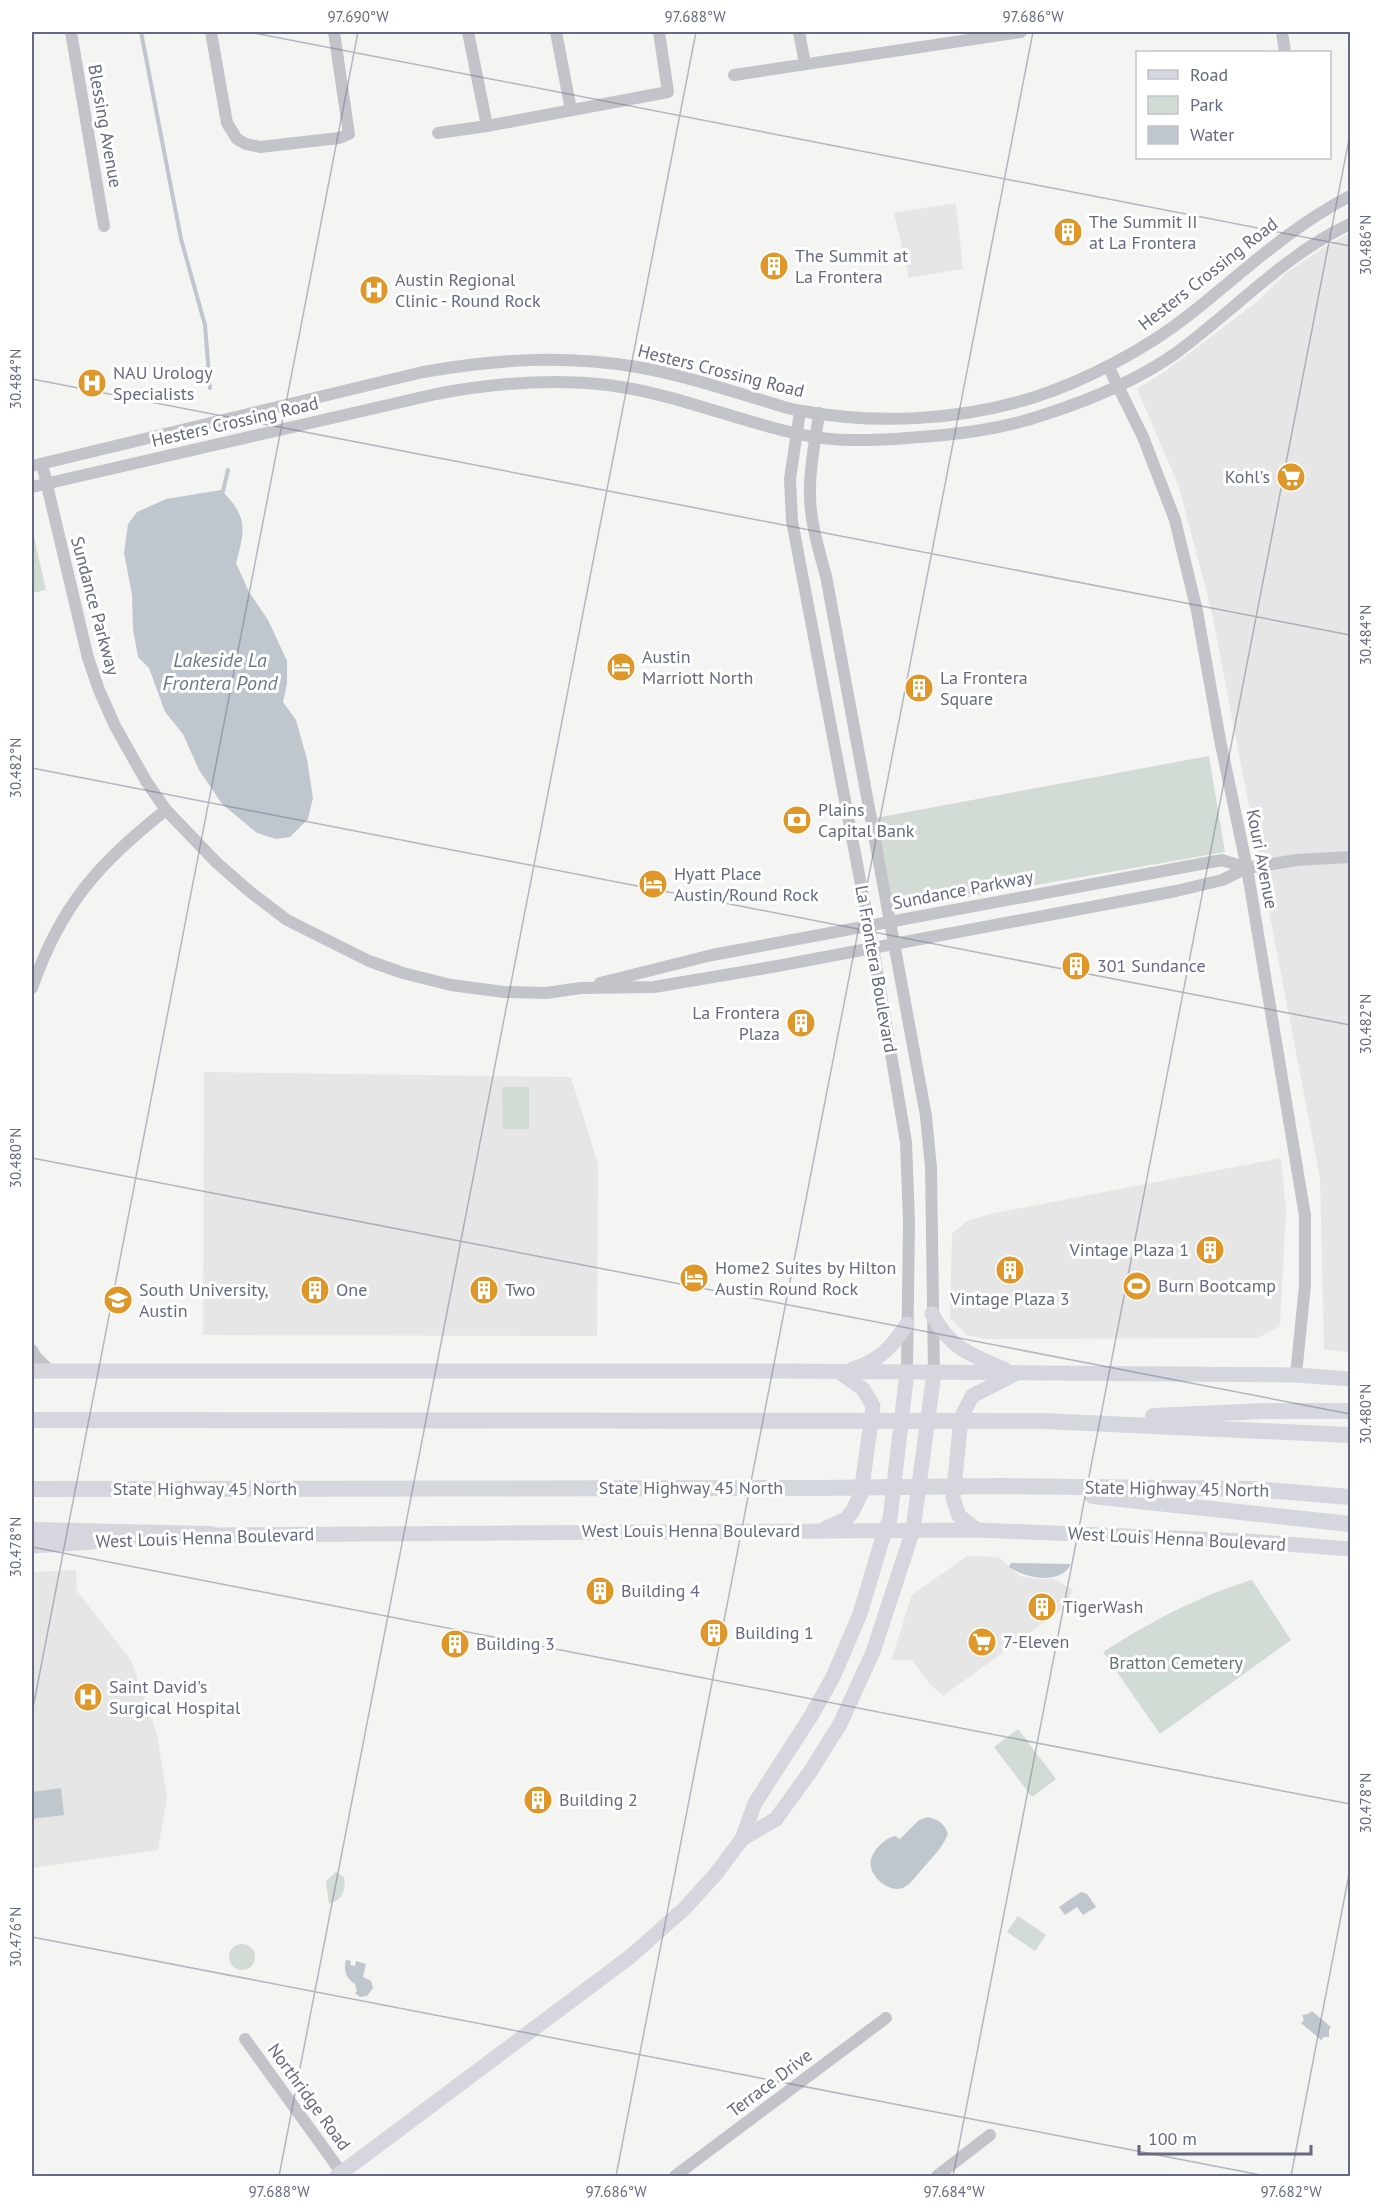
<svg xmlns="http://www.w3.org/2000/svg" width="1382" height="2208" font-family="'PT Sans',sans-serif">
<style>
.built{fill:#e5e6e5}
.green{fill:#d3dcd4}
.water{fill:#c0c6ce}
.lines{fill:none;stroke-linecap:round;stroke-linejoin:round}
.stream{stroke:#c0c6ce;stroke-width:4}
.minor{stroke:#c3c4ca;stroke-width:12}
.major{stroke:#d6d7de;stroke-width:15}
.highway{stroke:#d6d7de;stroke-width:16}
.ticks{fill:none;stroke:#656a82;stroke-width:1.5;stroke-opacity:0.45}
.labels{text-anchor:middle;stroke-width:6;stroke-linejoin:round;paint-order:stroke}
.street-label{font-size:18px;fill:#656a82;stroke:#fff}
.poi-label{font-size:18px;fill:#656a82;stroke:#fff;text-anchor:start}
.park-label{font-size:18px;fill:#647a67;stroke:#fff}
.water-label{font-size:20px;font-style:italic;fill:#6b778d;stroke:#fff}
.neatline{fill:none;stroke:#656a82;stroke-width:2}
.ticks-label{font-size:15px;text-anchor:middle;fill:#656a82}
</style>
<rect width="100%" height="100%" fill="#f4f5f2"/>
<g class="built">
<path d="M956,203l7,66 -54,9 -15,-65z"/>
<path d="M1350,233v1120l-26,-4 -4,-171 -108,-565 -33,-126 -42,-98 30,-19 91,-69 28,-28 37,-25z"/>
<path d="M204,1072l367,5 27,87 -1,172 -394,-1z"/>
<path d="M1281,1158l5,51 -6,117 -23,12 -271,1 -20,-4 -16,-17 2,-84 15,-13 23,-7z"/>
<path d="M967,1556l31,1 22,19 15,3h19l19,11 -9,18 -121,88 -13,-12 -18,-24h-21l21,-65z"/>
<path d="M76,1570l1,21 54,69 26,74 10,64 -9,52 -126,18v-296z"/>
</g>
<g class="green">
<path d="M32,528l14,62 -14,3z"/>
<path d="M1209,756l16,96 -331,58 -19,-92z"/>
<path d="M502,1087h27v42h-26z"/>
<path d="M1252,1580l39,60 -131,94 -57,-82c47,-30 95,-56 149,-72z"/>
<path d="M1018,1729l38,50 -24,18 -38,-50z"/>
<path d="M336,1872l8,5c2,14 -1,22 -15,27l-3,-23z"/>
<path d="M1018,1916l28,19 -11,16 -28,-19z"/>
<circle cx="242" cy="1957" r="13"/>
</g>
<g class="water">
<path d="M221,490c26,26 25,38 15,73l13,29 19,28 19,41v23l-4,18 13,18 11,39 6,39 -5,21 -18,18 -14,2 -19,-6 -35,-29 -23,-34 -16,-36 -18,-22 -16,-44 -11,-11 -5,-28 -1,-34 -8,-42 4,-29 9,-12 29,-13z"/>
<path d="M1011,1563l57,1h3c-11,22 -46,14 -62,3z"/>
<path d="M61,1788l3,27 -32,4v-27z"/>
<path d="M928,1817c11,3 16,6 20,17 -6,14 -15,23 -25,34 -6,7 -12,16 -20,20 -12,5 -30,-9 -32,-21 -3,-13 12,-28 24,-31l5,3 19,-19z"/>
<path d="M1081,1892l6,2 9,13 -13,8 -6,-8 -12,8 -6,-8z"/>
<path d="M346,1960l5,1 -1,4 5,1 1,-5 10,3 -3,13 8,4 2,7 -6,8 -7,1 -5,-4 2,-2 -2,-7c-9,-6 -12,-14 -9,-24z"/>
<path d="M1312,2011l19,16 -2,3v7h-5l-3,3 -20,-17 3,-3 -2,-5 6,-1z"/>
</g>
<g class="lines">
<g class="stream">
<path d="M141,32l40,207 24,86 5,63"/>
<path d="M222,495l6,-25"/>
</g>
<g class="minor">
<path d="M71,32l33,194"/>
<path d="M211,32l16,91 10,16 9,5 14,3 79,-9 10,-4 -15,-102"/>
<path d="M556,32l15,78"/>
<path d="M799,32l6,32"/>
<path d="M1282,32l3,20"/>
<path d="M734,75l287,-43"/>
<path d="M487,126l181,-34 -9,-60"/>
<path d="M438,133l49,-7 -19,-94"/>
<path d="M1108,366l35,71 32,83 22,91 23,129 27,128 58,348v69l-9,90"/>
<path d="M800,411l-10,68 2,42 81,427 33,194 3,79 -2,151"/>
<path d="M819,413c-3,25 -9,50 -9,75 -1,30 8,59 16,88l100,540 5,52 3,205"/>
<path d="M42,464l46,194 11,32 16,36 31,55 20,29 51,53 32,28 38,29 82,41 34,12 48,12 53,7 42,1 35,-5 73,-1 118,-20 404,-76 46,-11 25,-12 50,-8 53,-3"/>
<path d="M32,466l391,-94c74,-13 140,-17 214,-5 41,7 81,20 121,32 15,4 29,10 44,12 76,14 159,9 233,-14 52,-17 111,-48 154,-82 53,-42 101,-88 161,-119"/>
<path d="M32,487l404,-93c58,-11 114,-16 172,-9 64,8 124,34 186,48 37,9 75,8 113,5 46,-3 92,-8 136,-23 44,-14 95,-35 133,-62 59,-43 108,-98 174,-129"/>
<path d="M600,983l112,-28 510,-95 25,8"/>
<path d="M32,988c28,-81 66,-125 134,-178"/>
<path d="M32,1350l4,7 14,14"/>
<path d="M245,2039l99,137"/>
<path d="M675,2176l211,-158"/>
<path d="M937,2176l53,-41"/>
</g>
<g class="major">
<path d="M932,1314c18,34 38,41 72,55"/>
<path d="M853,1369c26,-8 40,-23 54,-45"/>
<path d="M32,1371h753l511,4 54,4"/>
<path d="M826,1528l20,-9 6,-7 9,-18 12,-88 -10,-17 -24,-17"/>
<path d="M977,1530l-18,-14 -6,-18 7,-69 3,-15 9,-18 41,-21"/>
<path d="M199,1535l778,-5 271,11 102,8"/>
<path d="M32,1546l107,-7"/>
<path d="M742,1839l34,-20 34,-47 30,-48 33,-72 40,-122 21,-157"/>
<path d="M337,2176l294,-220 53,-47 31,-34 27,-36 13,-36 56,-87 22,-39 27,-63 25,-84 5,-11 17,-147"/>
</g>
<g class="highway">
<path d="M1153,1416l111,-5h86"/>
<path d="M32,1420l1012,1 306,14"/>
<path d="M32,1489l783,-1 187,-2 251,3 97,8"/>
<path d="M1092,1496l258,28"/>
<path d="M32,1530l179,4"/>
</g>
</g>
<path class="ticks" d="M249,32l1101,214M32,379l1318,256M32,768l1318,257M32,1158l1318,256M32,1547l1318,257M32,1713l326,-1681M32,1937l1234,239M279,2176l417,-2144M616,2176l417,-2144M953,2176l397,-2042M1291,2176l59,-307"/>
<defs>
<g id="building-disc" transform="scale(1.5)"><circle r="9.5" fill="#df9729" stroke="#fff"/><path d="M-4-6H4V6H1V3H-1V6H-4ZM-2.5-4.3h1.7v1.8h-1.7ZM.8-4.3h1.7v1.8H.8ZM-2.5-1h1.7V.8h-1.7ZM.8-1h1.7V.8H.8Z" fill="#fff"/></g>
<g id="hospital-disc" transform="scale(1.5)"><circle r="9.5" fill="#df9729" stroke="#fff"/><path d="M-5-5h3v3.5h4V-5h3V5h-3V1.5h-4V5h-3Z" fill="#fff"/></g>
<g id="supermarket-disc" transform="scale(1.5)"><circle r="9.5" fill="#df9729" stroke="#fff"/><path d="M-6-5.5h2.5l.6 2H6L4.5 2H-2.5L-4.4-4H-6ZM-1.5 3.2a1.3 1.3 0 1 0 .1 0ZM3 3.2a1.3 1.3 0 1 0 .1 0Z" fill="#fff"/></g>
<g id="hotel-disc" transform="scale(1.5)"><circle r="9.5" fill="#df9729" stroke="#fff"/><path d="M-6-4.5h1.5V1H6V5H4.5V3h-9V5H-6ZM-4 0a1.8 1.8 0 1 1 3.6 0ZM.5 0V-2.5h3Q6-2.5 6 0Z" fill="#fff"/></g>
<g id="bank-disc" transform="scale(1.5)"><circle r="9.5" fill="#df9729" stroke="#fff"/><path d="M-6-4H6V4H-6ZM0-2.3a2.3 2.3 0 1 0 0 4.6a2.3 2.3 0 1 0 0-4.6Z" fill="#fff"/></g>
<g id="stadium-disc" transform="scale(1.5)"><circle r="9.5" fill="#df9729" stroke="#fff"/><path d="M0-5a6.5 5 0 1 0 0 10a6.5 5 0 1 0 0-10ZM-3.5-1.8h7v3.6h-7Z" fill="#fff"/></g>
<g id="university-disc" transform="scale(1.5)"><circle r="9.5" fill="#df9729" stroke="#fff"/><path d="M0-5L7-2L0 1L-7-2ZM-4 1L0 2.5L4 1V4Q0 6-4 4Z" fill="#fff"/></g>
</defs>
<g fill-rule="evenodd">
<use href="#building-disc" x="1068" y="232"/>
<use href="#building-disc" x="774" y="266"/>
<use href="#hospital-disc" x="374" y="290"/>
<use href="#hospital-disc" x="92" y="383"/>
<use href="#supermarket-disc" x="1291" y="477"/>
<use href="#hotel-disc" x="621" y="667"/>
<use href="#building-disc" x="919" y="688"/>
<use href="#bank-disc" x="797" y="820"/>
<use href="#hotel-disc" x="653" y="884"/>
<use href="#building-disc" x="1076" y="966"/>
<use href="#building-disc" x="801" y="1023"/>
<use href="#building-disc" x="1210" y="1250"/>
<use href="#building-disc" x="1010" y="1270"/>
<use href="#hotel-disc" x="694" y="1278"/>
<use href="#stadium-disc" x="1137" y="1286"/>
<use href="#building-disc" x="315" y="1290"/>
<use href="#building-disc" x="484" y="1290"/>
<use href="#university-disc" x="118" y="1300"/>
<use href="#building-disc" x="600" y="1591"/>
<use href="#building-disc" x="1042" y="1607"/>
<use href="#building-disc" x="714" y="1633"/>
<use href="#supermarket-disc" x="982" y="1642"/>
<use href="#building-disc" x="455" y="1644"/>
<use href="#hospital-disc" x="88" y="1697"/>
<use href="#building-disc" x="538" y="1800"/>
</g>
<g class="labels">
<g class="street-label">
<text transform="translate(105 126) rotate(80)" y="6">Blessing Avenue</text>
<text transform="translate(1208 274) rotate(-38)" y="6">Hesters Crossing Road</text>
<text transform="translate(721 371) rotate(14)" y="6">Hesters Crossing Road</text>
<text transform="translate(235 422) rotate(-13)" y="6">Hesters Crossing Road</text>
<text transform="translate(95 606) rotate(75)" y="6">Sundance Parkway</text>
<text transform="translate(1262 859) rotate(79)" y="6">Kouri Avenue</text>
<text transform="translate(963 890) rotate(-11)" y="6">Sundance Parkway</text>
<text transform="translate(876 969) rotate(80)" y="6">La Frontera Boulevard</text>
<text x="691" y="1494">State Highway 45 North</text>
<text x="205" y="1495">State Highway 45 North</text>
<text transform="translate(1177 1489) rotate(1)" y="6">State Highway 45 North</text>
<text x="691" y="1537">West Louis Henna Boulevard</text>
<text transform="translate(205 1538) rotate(-2)" y="6">West Louis Henna Boulevard</text>
<text transform="translate(1177 1539) rotate(3)" y="6">West Louis Henna Boulevard</text>
<text transform="translate(770 2083) rotate(-37)" y="6">Terrace Drive</text>
<text transform="translate(309 2097) rotate(54)" y="6">Northridge Road</text>
</g>
<g class="poi-label">
<text x="1089" y="228">The Summit II<tspan x="1089" dy="21">at La Frontera</tspan></text>
<text x="795" y="262">The Summit at<tspan x="795" dy="21">La Frontera</tspan></text>
<text x="395" y="286">Austin Regional<tspan x="395" dy="21">Clinic - Round Rock</tspan></text>
<text x="113" y="379">NAU Urology<tspan x="113" dy="21">Specialists</tspan></text>
<text x="1270" y="483" text-anchor="end">Kohl's</text>
<text x="642" y="663">Austin<tspan x="642" dy="21">Marriott North</tspan></text>
<text x="940" y="684">La Frontera<tspan x="940" dy="21">Square</tspan></text>
<text x="818" y="816">Plains<tspan x="818" dy="21">Capital Bank</tspan></text>
<text x="674" y="880">Hyatt Place<tspan x="674" dy="21">Austin/Round Rock</tspan></text>
<text x="1097" y="972">301 Sundance</text>
<text x="780" y="1019" text-anchor="end">La Frontera<tspan x="780" dy="21">Plaza</tspan></text>
<text x="1189" y="1256" text-anchor="end">Vintage Plaza 1</text>
<text x="715" y="1274">Home2 Suites by Hilton<tspan x="715" dy="21">Austin Round Rock</tspan></text>
<text x="1158" y="1292">Burn Bootcamp</text>
<text x="139" y="1296">South University,<tspan x="139" dy="21">Austin</tspan></text>
<text x="336" y="1296">One</text>
<text x="505" y="1296">Two</text>
<text x="1010" y="1305" text-anchor="middle">Vintage Plaza 3</text>
<text x="621" y="1597">Building 4</text>
<text x="1063" y="1613">TigerWash</text>
<text x="735" y="1639">Building 1</text>
<text x="1003" y="1648">7-Eleven</text>
<text x="476" y="1650">Building 3</text>
<text x="109" y="1693">Saint David's<tspan x="109" dy="21">Surgical Hospital</tspan></text>
<text x="559" y="1806">Building 2</text>
</g>
<g class="park-label">
<text x="1176" y="1669">Bratton Cemetery</text>
</g>
<g class="water-label">
<text x="220" y="667">Lakeside La<tspan x="220" dy="23">Frontera Pond</tspan></text>
</g>
</g>
<rect width="1382" height="2208" fill="none" stroke="#ffffff" stroke-width="66"/>
<rect x="1136" y="51" width="195" height="108" fill="#ffffff" stroke="#c1c3cd" stroke-width="1.5"/>
<rect x="1148" y="70" width="30" height="9" fill="#d6d7de" stroke="#c1c3cd" stroke-width="1.5"/>
<text x="1190" y="81" font-size="18" fill="#656a82">Road</text>
<rect x="1148" y="96" width="30" height="18" fill="#d3dcd4" stroke="#c1c3cd" stroke-width="1.5"/>
<text x="1190" y="111" font-size="18" fill="#656a82">Park</text>
<rect x="1148" y="126" width="30" height="18" fill="#c0c6ce" stroke="#c1c3cd" stroke-width="1.5"/>
<text x="1190" y="141" font-size="18" fill="#656a82">Water</text>
<path d="M1139 2145v9h172v-9" fill="none" stroke="#656a82" stroke-width="3"/>
<text x="1148" y="2145" font-size="18" fill="#656a82" stroke="#ffffff" stroke-width="4.5" paint-order="stroke">100 m</text>
<rect x="33" y="33" width="1316" height="2142" class="neatline"/>
<g class="ticks-label">
<text x="358" y="22">97.690°W</text>
<text x="695" y="22">97.688°W</text>
<text x="1033" y="22">97.686°W</text>
<text transform="translate(1366 245) rotate(-90)" y="5">30.486°N</text>
<text transform="translate(16 379) rotate(-90)" y="5">30.484°N</text>
<text transform="translate(1366 635) rotate(-90)" y="5">30.484°N</text>
<text transform="translate(16 768) rotate(-90)" y="5">30.482°N</text>
<text transform="translate(1366 1024) rotate(-90)" y="5">30.482°N</text>
<text transform="translate(16 1158) rotate(-90)" y="5">30.480°N</text>
<text transform="translate(1366 1414) rotate(-90)" y="5">30.480°N</text>
<text transform="translate(16 1547) rotate(-90)" y="5">30.478°N</text>
<text transform="translate(1366 1803) rotate(-90)" y="5">30.478°N</text>
<text transform="translate(16 1937) rotate(-90)" y="5">30.476°N</text>
<text x="279" y="2197">97.688°W</text>
<text x="616" y="2197">97.686°W</text>
<text x="954" y="2197">97.684°W</text>
<text x="1291" y="2197">97.682°W</text>
</g>
</svg>
